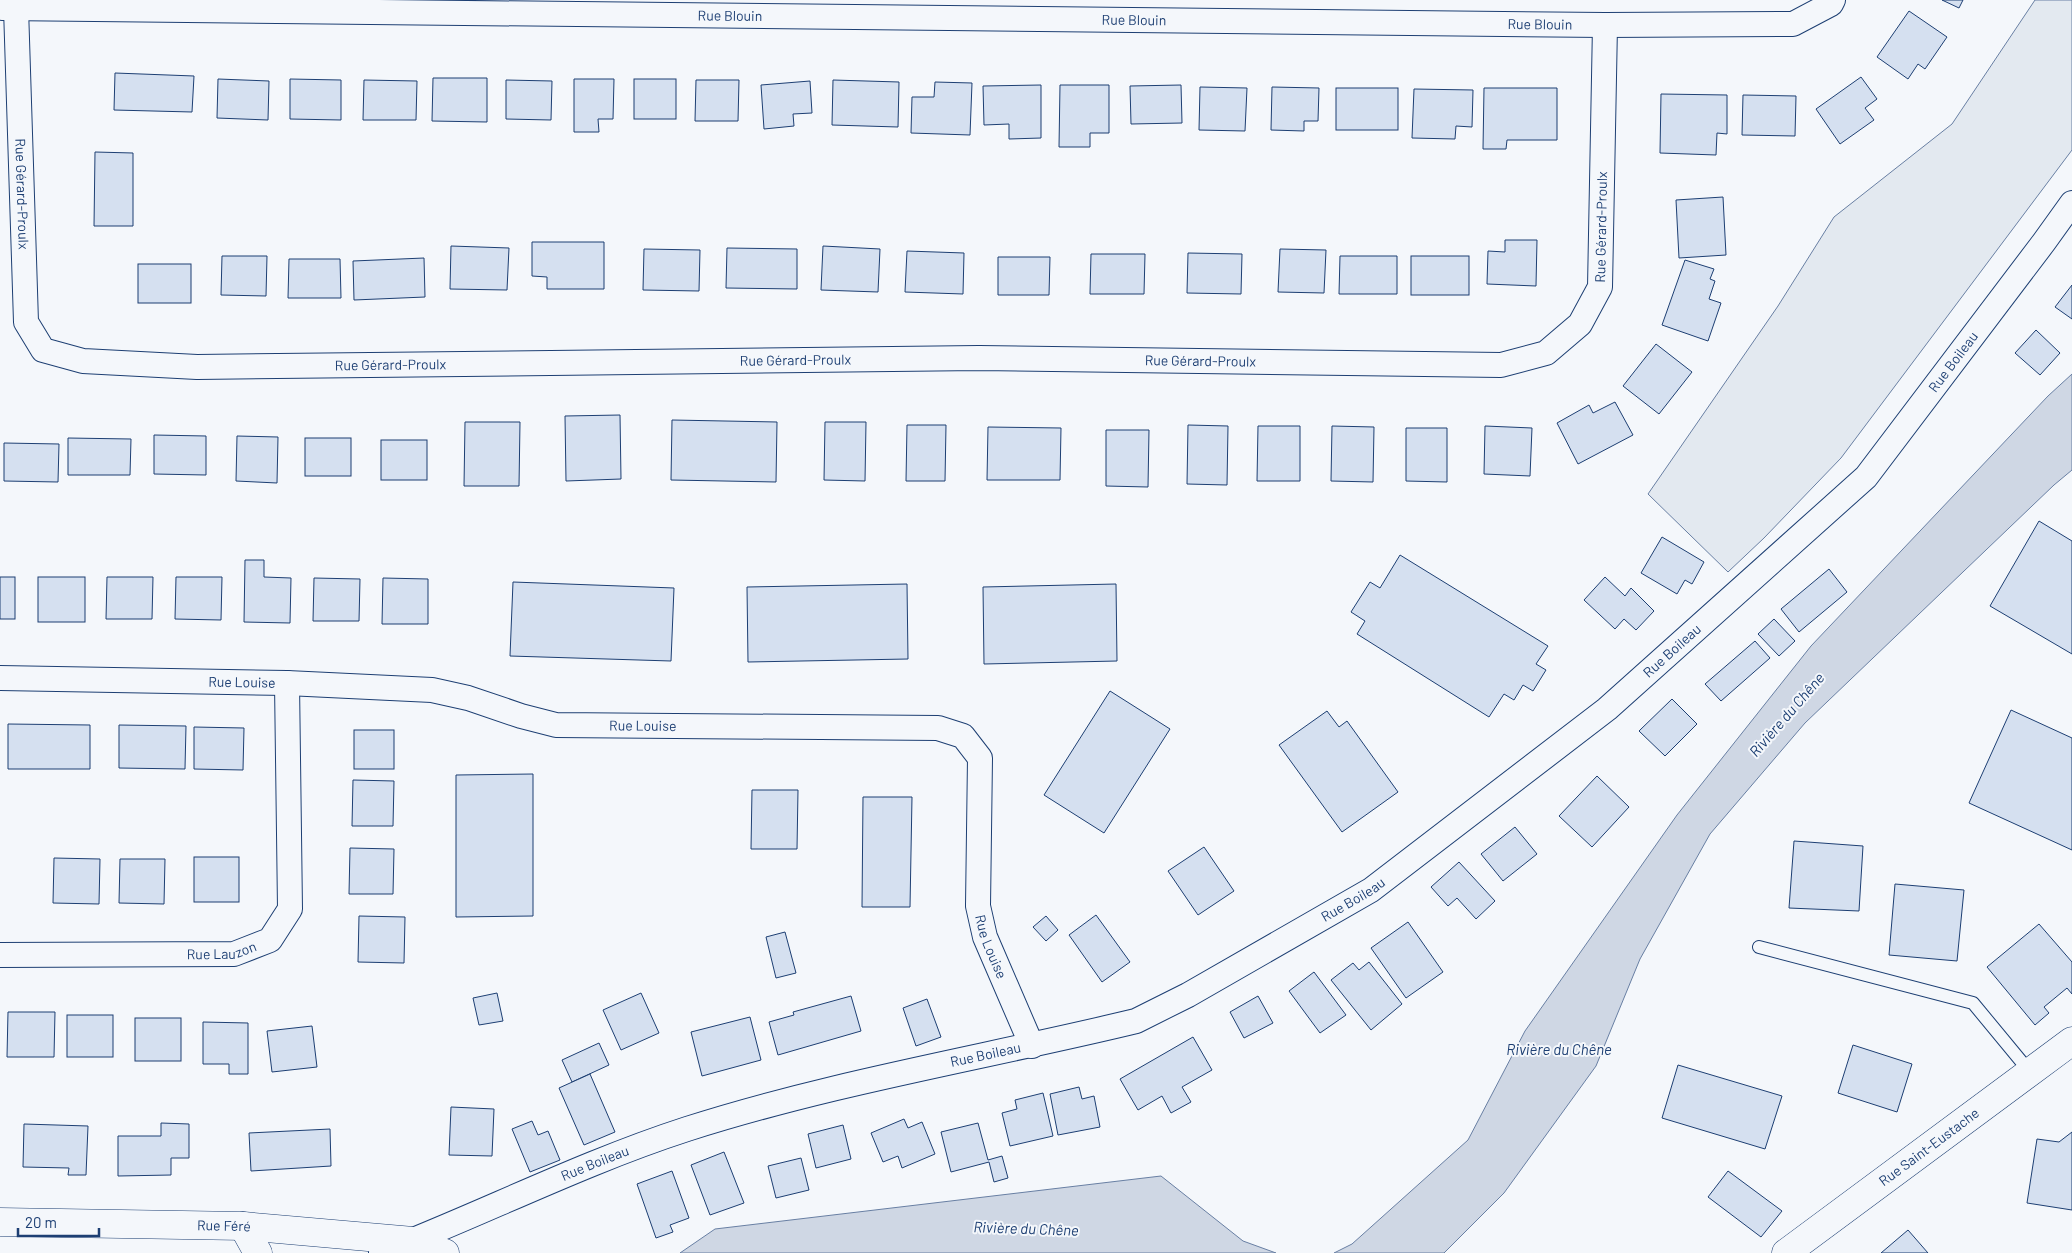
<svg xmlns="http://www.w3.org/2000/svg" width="2072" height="1253" font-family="Barlow,sans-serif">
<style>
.green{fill:#e3e9f0;stroke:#687fa3}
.water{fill:#cfd7e4;stroke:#687fa3}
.building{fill:#d5e0f0;stroke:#1d3f73}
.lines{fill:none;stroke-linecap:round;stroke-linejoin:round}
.lane-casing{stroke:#1d3f73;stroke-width:14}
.street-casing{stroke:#1d3f73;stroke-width:26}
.secondary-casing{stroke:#1d3f73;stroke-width:29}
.lane{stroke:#f4f7fb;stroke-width:12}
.street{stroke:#f4f7fb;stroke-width:24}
.secondary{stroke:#f4f7fb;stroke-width:28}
.labels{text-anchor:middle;stroke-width:4;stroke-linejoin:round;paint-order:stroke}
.street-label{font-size:14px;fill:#1d3f73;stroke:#f4f7fb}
.water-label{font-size:15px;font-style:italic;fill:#1d3f73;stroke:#f4f7fb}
</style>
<rect width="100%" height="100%" fill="#f4f7fb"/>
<path class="green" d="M2035,0h37v150l-231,308 -77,80 -36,34 -80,-78 130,-188 56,-89 118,-93z"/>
<g class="water">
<path d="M2072,374v96l-18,15 -249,238 -95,111 -70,125 -44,107 -92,127 -60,60h-110l18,-9 116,-104 57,-109 152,-216 134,-169 237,-250z"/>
<path d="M1161,1176l82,65 33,12h-596l35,-24z"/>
</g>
<g class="building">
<path d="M1942,0h21l-4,8z"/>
<path d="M1909,11l38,26 -22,32 -7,-5 -10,15 -31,-22z"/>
<path d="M115,73l79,3 -2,36 -78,-2z"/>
<path d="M1861,77l16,22 -12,9 9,12 -34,24 -24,-35z"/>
<path d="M433,78h54v44l-55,-1z"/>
<path d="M218,79l51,2 -1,39 -51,-2z"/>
<path d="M290,79l51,1v40l-51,-1z"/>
<path d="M574,79h40l-1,40h-15l1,13h-25z"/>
<rect x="634" y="79" width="42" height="40"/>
<path d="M364,80l53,1 -1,39h-53z"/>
<path d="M506,80l46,1 -1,39 -45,-1z"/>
<path d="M696,80h43l-1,41h-43z"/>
<path d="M833,80l66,2 -1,45 -66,-2z"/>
<path d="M810,81l2,32 -19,1 1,12 -30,3 -3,-44z"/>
<path d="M935,82l37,1 -2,52 -59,-2 1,-36h22z"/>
<path d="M1041,85v53l-32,1v-15l-25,1 -1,-39z"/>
<path d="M1060,85h49v48h-19v14h-31z"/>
<path d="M1181,85l1,38 -51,1 -1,-38z"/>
<path d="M1200,87l47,1 -2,43 -46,-1z"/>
<path d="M1272,87l47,1 -1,33h-14v10l-33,-1z"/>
<rect x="1336" y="88" width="62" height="42"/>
<path d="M1484,88h73v52h-50l-1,9h-23z"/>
<path d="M1414,89l59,1 -1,37 -16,-1 -1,13 -43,-1z"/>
<path d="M1661,94l66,1v39l-10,-1 -1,22 -56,-2z"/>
<path d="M1743,95l53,1 -1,40 -53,-1z"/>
<path d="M95,152l38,1v73h-39z"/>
<path d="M1723,197l3,58 -47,3 -3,-58z"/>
<path d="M1505,240h32l-1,46 -49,-2 1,-33 17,1z"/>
<path d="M532,242h72v47h-57v-12l-15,-1z"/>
<path d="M451,246l58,2 -2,42 -57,-1z"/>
<path d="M823,246l57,3 -2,43 -57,-2z"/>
<path d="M727,248l70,1v40l-71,-1z"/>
<path d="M644,249l56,1 -1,41 -56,-1z"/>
<path d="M1280,249l46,1 -2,43 -46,-1z"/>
<path d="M907,251l57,2 -1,41 -58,-2z"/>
<path d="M1188,253l54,1 -1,40 -54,-1z"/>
<path d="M1091,254h54l-1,40h-54z"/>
<path d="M222,256h45l-1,40 -45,-1z"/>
<path d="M1340,256h57v38h-58z"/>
<rect x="1411" y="256" width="58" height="39"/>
<path d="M998,257h52l-1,38h-51z"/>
<path d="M424,258l1,39 -71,3 -1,-39z"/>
<path d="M289,259h51l1,39h-53z"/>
<path d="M1685,260l29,9 -4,10 5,2 -6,18 12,4 -13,38 -46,-16z"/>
<rect x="138" y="264" width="53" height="39"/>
<path d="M2072,285v34l-17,-12z"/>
<path d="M2036,330l24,23 -20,22 -25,-22z"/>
<path d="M1656,344l36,28 -33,42 -36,-28z"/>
<path d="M1615,402l18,33 -55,29 -21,-41 32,-18 4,8z"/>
<path d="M620,415l1,64 -55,2 -1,-65z"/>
<path d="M672,420l105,2 -1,60 -105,-2z"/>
<path d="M465,422h55l-1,64h-55z"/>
<path d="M825,422h41l-1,59 -41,-1z"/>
<path d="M907,425h39l-1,56h-39z"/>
<path d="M1188,425l40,1 -1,59 -40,-1z"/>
<path d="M1258,426h42v55h-43z"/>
<path d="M1332,426l42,1 -1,55 -42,-1z"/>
<path d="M1485,426l47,2 -2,48 -46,-2z"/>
<path d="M988,427l73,1 -1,52h-73z"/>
<path d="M1406,428h41v54l-41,-1z"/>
<path d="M1106,430h43l-1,57 -42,-1z"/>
<path d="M154,435l52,1v39l-52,-1z"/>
<path d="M237,436l41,1 -1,46 -41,-2z"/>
<path d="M68,438l63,1 -1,36h-62z"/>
<rect x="305" y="438" width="46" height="38"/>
<rect x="381" y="440" width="46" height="40"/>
<path d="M4,443l55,1 -1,38 -54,-1z"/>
<path d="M2039,521l33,20v113l-82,-48z"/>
<path d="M1662,537l42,25 -12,22 -7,-4 -8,14 -36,-21z"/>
<path d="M1400,555l148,91 -12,18 10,6 -13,21 -10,-6 -9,15 -10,-6 -15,23 -132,-83 8,-13 -14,-9 19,-30 10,6z"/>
<path d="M245,560h19v17l27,1 -1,45 -46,-1z"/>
<path d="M1829,569l18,23 -48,40 -18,-23z"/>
<rect x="0" y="577" width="15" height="42"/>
<rect x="38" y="577" width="47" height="45"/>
<path d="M107,577h46l-1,42h-46z"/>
<path d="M176,577h46l-1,43 -46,-1z"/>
<path d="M1605,577l20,19 6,-8 23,23 -18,19 -12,-11 -9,10 -31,-29z"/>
<path d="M314,578l46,1 -1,42h-46z"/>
<path d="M383,578l45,1v45h-46z"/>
<path d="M513,582l161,6 -3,73 -161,-5z"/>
<path d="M907,584l1,75 -160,3 -1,-75z"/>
<path d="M1116,584l1,77 -133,3 -1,-77z"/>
<path d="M1774,619l21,22 -16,15 -21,-22z"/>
<path d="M1755,641l15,17 -49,43 -16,-17z"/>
<path d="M1110,691l60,38 -66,104 -60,-38z"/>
<path d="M1672,699l25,25 -32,32 -26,-25z"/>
<path d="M2011,710l61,28v112l-103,-47z"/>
<path d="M1327,711l12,16 8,-6 51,71 -56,40 -63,-87z"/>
<path d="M8,724l82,1v44h-82z"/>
<path d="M119,725l67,1 -1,43 -66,-1z"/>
<path d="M194,727l50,1 -1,42 -49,-1z"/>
<rect x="354" y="730" width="40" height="39"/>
<path d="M533,774v142l-77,1v-142z"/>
<path d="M1597,776l32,31 -37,40 -33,-31z"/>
<path d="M353,780l41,1 -1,45h-41z"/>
<path d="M752,790h46l-1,59h-46z"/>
<path d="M863,797h49l-2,110h-48z"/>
<path d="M1515,827l22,27 -34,27 -22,-27z"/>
<path d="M1794,841l69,5 -4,65 -70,-3z"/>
<path d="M1204,847l30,44 -36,24 -30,-44z"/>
<path d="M350,848l44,1 -1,45h-44z"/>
<rect x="194" y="857" width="45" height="45"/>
<path d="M54,858l46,1 -1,45 -46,-1z"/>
<path d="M120,859h45l-1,45 -45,-1z"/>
<path d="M1459,862l36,39 -19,18 -19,-21 -9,8 -17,-19z"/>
<path d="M1895,884l69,6 -7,71 -68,-6z"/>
<path d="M1096,915l34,47 -28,20 -33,-47z"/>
<path d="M359,916l46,1 -1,46 -46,-1z"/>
<path d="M1046,916l12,14 -12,11 -13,-14z"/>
<path d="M1408,922l35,50 -37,26 -35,-50z"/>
<path d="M2039,924l33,38v32l-5,-6 -23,19 5,6 -14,12 -48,-58z"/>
<path d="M785,932l11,41 -20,5 -10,-41z"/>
<path d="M1369,962l33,42 -31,26 -40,-50 22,-17 6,7z"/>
<path d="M1314,972l32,43 -26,18 -31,-42z"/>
<path d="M497,993l6,28 -24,4 -6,-27z"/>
<path d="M641,993l18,40 -38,17 -18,-40z"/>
<path d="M851,996l10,35 -83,24 -9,-33 25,-7 -1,-3z"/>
<path d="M1258,996l15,27 -29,15 -14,-26z"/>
<path d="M927,999l14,38 -25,9 -13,-38z"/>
<path d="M8,1012h47l-1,45h-47z"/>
<rect x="67" y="1015" width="46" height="42"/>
<path d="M750,1017l11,43 -59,16 -11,-44z"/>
<rect x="135" y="1018" width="46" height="43"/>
<path d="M203,1022l45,1v51h-19v-10h-26z"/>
<path d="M312,1026l5,41 -45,5 -5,-41z"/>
<path d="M1193,1037l19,33 -30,17 9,15 -20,11 -9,-17 -24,14 -18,-31z"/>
<path d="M599,1043l10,22 -37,17 -10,-22z"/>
<path d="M1853,1045l59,19 -15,48 -59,-19z"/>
<path d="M1678,1065l104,31 -17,53 -103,-31z"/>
<path d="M590,1074l25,58 -31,13 -25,-57z"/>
<path d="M1079,1087l3,12 12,-3 6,31 -42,8 -8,-41z"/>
<path d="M1043,1093l10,43 -43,10 -8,-33 15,-4 -2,-9z"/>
<path d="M451,1107l43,2 -2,47 -43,-1z"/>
<path d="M904,1119l4,9 14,-6 13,32 -33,14 -4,-12 -15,6 -12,-29z"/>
<path d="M532,1121l6,14 10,-4 12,29 -30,12 -18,-43z"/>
<path d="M161,1123l28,1v34h-18v17l-53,1v-40h43z"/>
<path d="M978,1123l10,37 14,-4 6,22 -14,4 -5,-20 -38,10 -10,-40z"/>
<path d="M24,1124l64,2 -2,49h-18l1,-7 -46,-1z"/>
<path d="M843,1125l8,34 -35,9 -8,-34z"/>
<path d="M330,1129l1,37 -80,5 -2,-38z"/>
<path d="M2072,1132v78l-45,-7 10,-64 22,3z"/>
<path d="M724,1152l20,51 -34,12 -19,-50z"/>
<path d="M801,1158l8,32 -33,8 -8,-32z"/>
<path d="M672,1171l17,47 -19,7 3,7 -17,6 -19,-54z"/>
<path d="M1728,1171l54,40 -21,26 -53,-40z"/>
<path d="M1908,1230l20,23h-47z"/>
</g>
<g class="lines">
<g class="lane-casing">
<path id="lane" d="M1759,947l214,56 57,69"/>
</g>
<g class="street-casing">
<g id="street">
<path id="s1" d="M2,8l1603,17 188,-1 38,-20 2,-4"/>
<path id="s2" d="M16,8l10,314 17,28 40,11 114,6 782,-9 522,7 45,-12 34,-29 20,-37 5,-262"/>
<path id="s3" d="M0,678l287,5 145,7 36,8 53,18 35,9 382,3 25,8 17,22 -2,148 7,31 47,109"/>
<path id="s4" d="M0,955l234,-1 36,-14 20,-31 -3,-226"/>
<path id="s5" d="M381,1253c103,-40 201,-90 306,-124 147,-47 300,-72 449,-108l52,-26 183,-105 236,-181 259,-232 178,-235 28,-39"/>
</g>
</g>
<g class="secondary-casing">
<g id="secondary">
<path id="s6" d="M0,1222l243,4 170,15 32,12"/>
<path d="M243,1226l15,27"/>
<path id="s7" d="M1786,1253l286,-212"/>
</g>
</g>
<use href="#lane" class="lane"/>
<use href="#street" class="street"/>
<use href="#secondary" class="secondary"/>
</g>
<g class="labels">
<g class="street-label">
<text dy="5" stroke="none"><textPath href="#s1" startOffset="728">Rue Blouin</textPath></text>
<text dy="5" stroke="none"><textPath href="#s1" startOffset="1132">Rue Blouin</textPath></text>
<text dy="5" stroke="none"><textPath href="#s1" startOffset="1538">Rue Blouin</textPath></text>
<text dy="5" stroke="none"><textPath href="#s2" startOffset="186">Rue Gérard-Proulx</textPath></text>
<text dy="5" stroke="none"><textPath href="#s2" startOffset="2000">Rue Gérard-Proulx</textPath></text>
<text dy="5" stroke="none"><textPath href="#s2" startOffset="1101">Rue Gérard-Proulx</textPath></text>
<text dy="5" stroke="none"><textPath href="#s2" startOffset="1506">Rue Gérard-Proulx</textPath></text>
<text dy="5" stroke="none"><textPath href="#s5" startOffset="1851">Rue Boileau</textPath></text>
<text dy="5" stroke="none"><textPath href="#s2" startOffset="696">Rue Gérard-Proulx</textPath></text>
<text dy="5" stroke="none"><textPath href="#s5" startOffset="1446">Rue Boileau</textPath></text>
<text dy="5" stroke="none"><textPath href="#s3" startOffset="242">Rue Louise</textPath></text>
<text dy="5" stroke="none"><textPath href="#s3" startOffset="648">Rue Louise</textPath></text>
<text dy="5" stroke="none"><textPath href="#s5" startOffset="1041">Rue Boileau</textPath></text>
<text dy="5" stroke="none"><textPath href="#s3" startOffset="1188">Rue Louise</textPath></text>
<text dy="5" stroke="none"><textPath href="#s4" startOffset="222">Rue Lauzon</textPath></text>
<text dy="5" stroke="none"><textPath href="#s5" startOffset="638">Rue Boileau</textPath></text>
<text dy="5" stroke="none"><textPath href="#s7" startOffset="178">Rue Saint-Eustache</textPath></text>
<text dy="5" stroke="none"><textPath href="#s5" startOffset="232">Rue Boileau</textPath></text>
<text dy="5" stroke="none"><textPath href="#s6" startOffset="224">Rue Féré</textPath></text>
</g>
<g class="water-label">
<text transform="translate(1787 715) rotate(-49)" y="5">Rivière du Chêne</text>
<text x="1559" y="1055">Rivière du Chêne</text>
<text transform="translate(1026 1229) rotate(2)" y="5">Rivière du Chêne</text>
</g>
</g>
<path d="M18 1228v8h81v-8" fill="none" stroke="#1d3f73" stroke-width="2.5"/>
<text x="25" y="1228" font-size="15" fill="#1d3f73" stroke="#f4f7fb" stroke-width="4" paint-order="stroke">20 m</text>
</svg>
